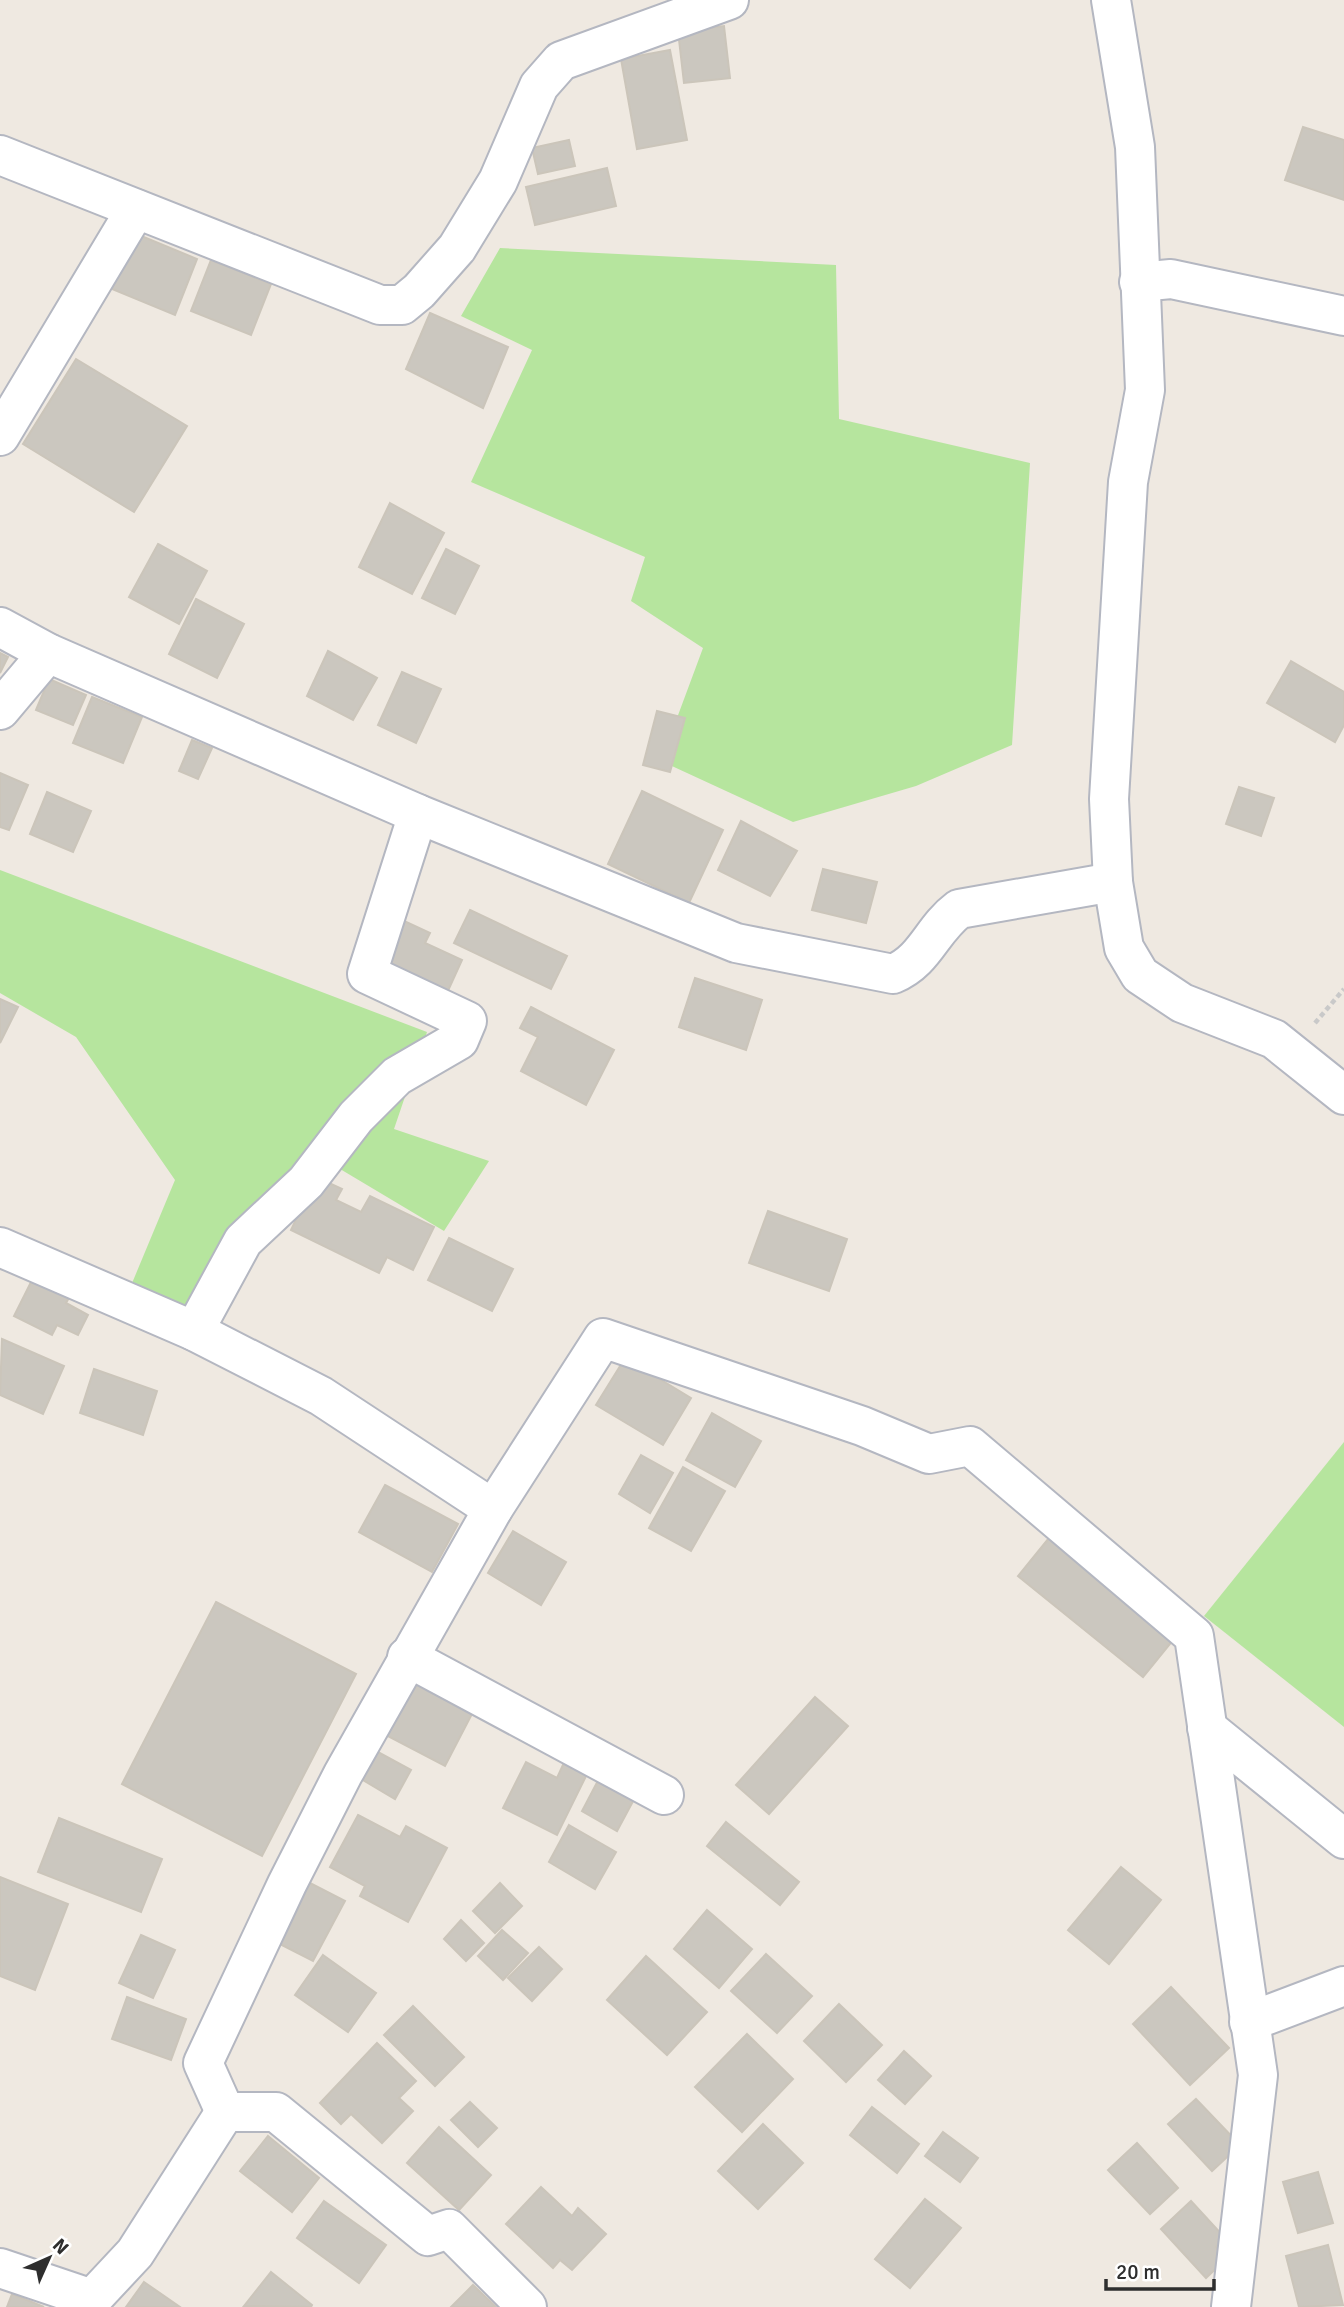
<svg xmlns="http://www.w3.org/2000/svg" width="1344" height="2307" font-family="Signika,sans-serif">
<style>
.green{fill:#b6e59e}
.building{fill:#cbc7bf;stroke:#cbc5ba;stroke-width:2}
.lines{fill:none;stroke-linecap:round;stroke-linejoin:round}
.minor-casing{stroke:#b4b7c1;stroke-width:42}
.path{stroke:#c9c9c9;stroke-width:4.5;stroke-dasharray:5 3.5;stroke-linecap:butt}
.minor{stroke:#fff;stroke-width:38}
</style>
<rect width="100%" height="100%" fill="#efe9e1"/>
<g class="green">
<path d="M500,248l336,17 3,154 191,44 -18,282 -96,41 -123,36 -132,-61 42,-113 -72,-47 14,-44 -174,-75 61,-132 -71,-34z"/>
<path d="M0,870l427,162 -33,97 95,32 -45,70 -119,-71 -80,114 -50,35 -65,-21 45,-108 -99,-143 -76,-44z"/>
<path d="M1344,1442v285l-140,-111z"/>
</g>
<g class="building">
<path d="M724,26l6,52 -46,5 -6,-52z"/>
<path d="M670,50l17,90 -50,9 -16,-90z"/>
<path d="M1303,127l41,13v60l-59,-20z"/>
<path d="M569,140l6,26 -37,8 -6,-26z"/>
<path d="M607,168l9,38 -81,19 -9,-38z"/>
<path d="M134,233l63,26 -22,56 -63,-26z"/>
<path d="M211,260l60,24 -20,51 -60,-24z"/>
<path d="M430,313l78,34 -25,61 -77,-39z"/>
<path d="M76,359l111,67 -53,86 -111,-68z"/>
<path d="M390,503l54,30 -32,61 -53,-27z"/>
<path d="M158,544l49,27 -28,53 -50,-27z"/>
<path d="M446,549l33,17 -24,48 -33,-16z"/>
<path d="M196,599l48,25 -27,54 -48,-24z"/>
<path d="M328,651l49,27 -24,42 -46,-24z"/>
<path d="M0,653l8,4 -8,16z"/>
<path d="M1291,661l53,31v33l-9,17 -68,-39z"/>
<path d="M402,672l39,17 -25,54 -38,-18z"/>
<path d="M49,679l37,16 -13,30 -37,-15z"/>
<path d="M92,697l50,20 -19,46 -50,-20z"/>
<path d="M657,711l28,7 -15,54 -27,-7z"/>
<path d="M192,740l20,8 -14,31 -19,-8z"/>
<path d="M0,773l28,12 -19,45 -9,-3z"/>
<path d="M1239,787l35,11 -13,38 -35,-12z"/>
<path d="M642,791l81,39 -34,73 -81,-39z"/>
<path d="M47,792l44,19 -18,41 -43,-18z"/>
<path d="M741,821l56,30 -27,45 -52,-26z"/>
<path d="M823,869l54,13 -11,41 -54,-13z"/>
<path d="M470,910l97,46 -16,33 -97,-46z"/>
<path d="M404,921l26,12 -5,10 37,17 -15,33 -63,-29z"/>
<path d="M695,978l67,22 -16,50 -67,-23z"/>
<path d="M0,999l18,8 -18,36z"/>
<path d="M531,1007l83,43 -28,55 -65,-34 17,-34 -18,-9z"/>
<path d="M316,1177l26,12 -6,11 25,12 9,-16 64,31 -21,43 -26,-13 -8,16 -88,-43z"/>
<path d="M768,1211l79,28 -18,52 -80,-28z"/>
<path d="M449,1238l64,31 -21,42 -64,-31z"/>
<path d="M33,1278l37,18 -4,7 22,12 -10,20 -21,-10 -5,10 -38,-19z"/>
<path d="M2,1339l62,27 -21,48 -43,-19z"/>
<path d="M625,1358l66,40 -28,47 -67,-40z"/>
<path d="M94,1369l63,22 -14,44 -63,-22z"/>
<path d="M712,1413l49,28 -26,46 -49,-27z"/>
<path d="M641,1455l32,18 -23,40 -31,-19z"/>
<path d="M683,1467l42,24 -34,60 -42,-23z"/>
<path d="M385,1485l73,39 -26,48 -73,-40z"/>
<path d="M513,1531l53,31 -25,43 -53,-32z"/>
<path d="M1049,1538l125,101 -31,38 -125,-101z"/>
<path d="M216,1602l140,72 -94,182 -140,-72z"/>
<path d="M415,1681l58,31 -28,54 -59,-31z"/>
<path d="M815,1697l33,29 -79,88 -33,-29z"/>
<path d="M376,1751l35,19 -16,29 -34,-20z"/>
<path d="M567,1756l23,12 -33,67 -54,-27 23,-46 31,16z"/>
<path d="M602,1773l36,19 -21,39 -35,-20z"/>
<path d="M358,1815l42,22 6,-11 41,22 -39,74 -48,-26 5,-10 -35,-19z"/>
<path d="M59,1818l103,41 -21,53 -103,-40z"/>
<path d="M726,1822l73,60 -19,23 -73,-59z"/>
<path d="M569,1825l47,27 -21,37 -46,-27z"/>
<path d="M1121,1867l40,33 -52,64 -41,-34z"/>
<path d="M0,1877l68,27 -33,86 -35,-14z"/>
<path d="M306,1881l39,20 -32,60 -39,-20z"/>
<path d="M500,1883l22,23 -27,27 -22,-22z"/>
<path d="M707,1910l45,39 -33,39 -45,-39z"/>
<path d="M461,1920l23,23 -18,18 -22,-22z"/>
<path d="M502,1930l26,23 -25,27 -25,-24z"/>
<path d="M141,1935l34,15 -22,48 -34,-15z"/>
<path d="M539,1947l23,22 -30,32 -24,-23z"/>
<path d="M766,1954l46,42 -35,37 -46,-42z"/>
<path d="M323,1955l53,38 -28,39 -53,-37z"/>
<path d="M646,1956l61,56 -40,43 -60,-55z"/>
<path d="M1171,1987l58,61 -39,37 -57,-61z"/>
<path d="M127,1997l59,22 -15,41 -59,-21z"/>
<path d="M839,2004l43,41 -36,37 -42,-41z"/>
<path d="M413,2006l51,51 -29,29 -51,-51z"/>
<path d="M747,2034l46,45 -51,53 -47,-45z"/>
<path d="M377,2043l39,38 -17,17 14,13 -31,32 -31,-29 -10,10 -21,-21z"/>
<path d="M904,2051l27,25 -26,28 -27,-24z"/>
<path d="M1196,2099l44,46 -28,26 -44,-47z"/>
<path d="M470,2102l27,26 -19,19 -27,-27z"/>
<path d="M872,2107l47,37 -22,29 -47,-38z"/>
<path d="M763,2124l40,39 -45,46 -40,-38z"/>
<path d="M439,2127l52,48 -32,35 -52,-47z"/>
<path d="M943,2132l35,26 -18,24 -35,-26z"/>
<path d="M268,2136l51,42 -27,34 -52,-41z"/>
<path d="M1137,2143l41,45 -28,26 -42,-44z"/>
<path d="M1318,2172l15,51 -35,10 -15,-51z"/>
<path d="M541,2187l31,29 6,-8 28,26 -34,36 -12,-10 -7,8 -47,-44z"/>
<path d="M925,2199l36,29 -51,60 -35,-29z"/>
<path d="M324,2201l62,44 -27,38 -62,-45z"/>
<path d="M1191,2201l34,37 -9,9 10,12 -20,19 -45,-49z"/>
<path d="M1328,2245l15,60 -44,2 -13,-51z"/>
<path d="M271,2272l41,33 -1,2 -67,-1z"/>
<path d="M144,2282l36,25h-54z"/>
<path d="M473,2285l23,22h-45z"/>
<path d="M12,2294l32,13h-37z"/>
</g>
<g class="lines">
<g class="minor-casing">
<g id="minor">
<path d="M1111,0l24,147 10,243 -17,92 -19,317 4,83 11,66 16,27 42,28 92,36 70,56"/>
<path d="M0,155l380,150h22l17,-14 38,-43 41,-67 41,-95 22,-25 168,-61"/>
<path d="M1139,282l32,-3 173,37"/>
<path d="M0,436l136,-227"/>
<path d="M0,627l48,26 370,161 318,129 157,31c33,-14 38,-44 66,-65l154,-27"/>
<path d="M0,710l48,-57"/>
<path d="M0,1247l194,84 127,65 172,113 -150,265 -56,110 -84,179 22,49"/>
<path d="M194,1331l49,-90 63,-59 50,-65 41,-41 62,-36 8,-19 -100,-47 51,-160"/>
<path d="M493,1509l110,-171 259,88 67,28 41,-8 224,190 64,439 -27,232"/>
<path d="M407,1657l257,138"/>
<path d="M1207,1728l137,111"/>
<path d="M1249,2022l95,-36"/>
<path d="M225,2112h51l152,124 21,-7 78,78"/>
<path d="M0,2268l92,31"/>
<path d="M89,2307l3,-8 43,-46 90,-141"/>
</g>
</g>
<path class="path" d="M1315,1023l29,-34"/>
<use href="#minor" class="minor"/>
</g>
<g transform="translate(49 2258) rotate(45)" stroke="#ffffff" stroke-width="5" paint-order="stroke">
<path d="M0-5L12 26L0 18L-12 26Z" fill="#2e2e2e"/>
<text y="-10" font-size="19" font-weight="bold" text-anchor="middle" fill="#2e2e2e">N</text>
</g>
<path d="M1106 2279v10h108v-10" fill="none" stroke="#2e2e2e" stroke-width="3.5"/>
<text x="1116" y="2279" font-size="21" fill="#2e2e2e" stroke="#ffffff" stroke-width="5" paint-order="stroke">20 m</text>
</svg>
